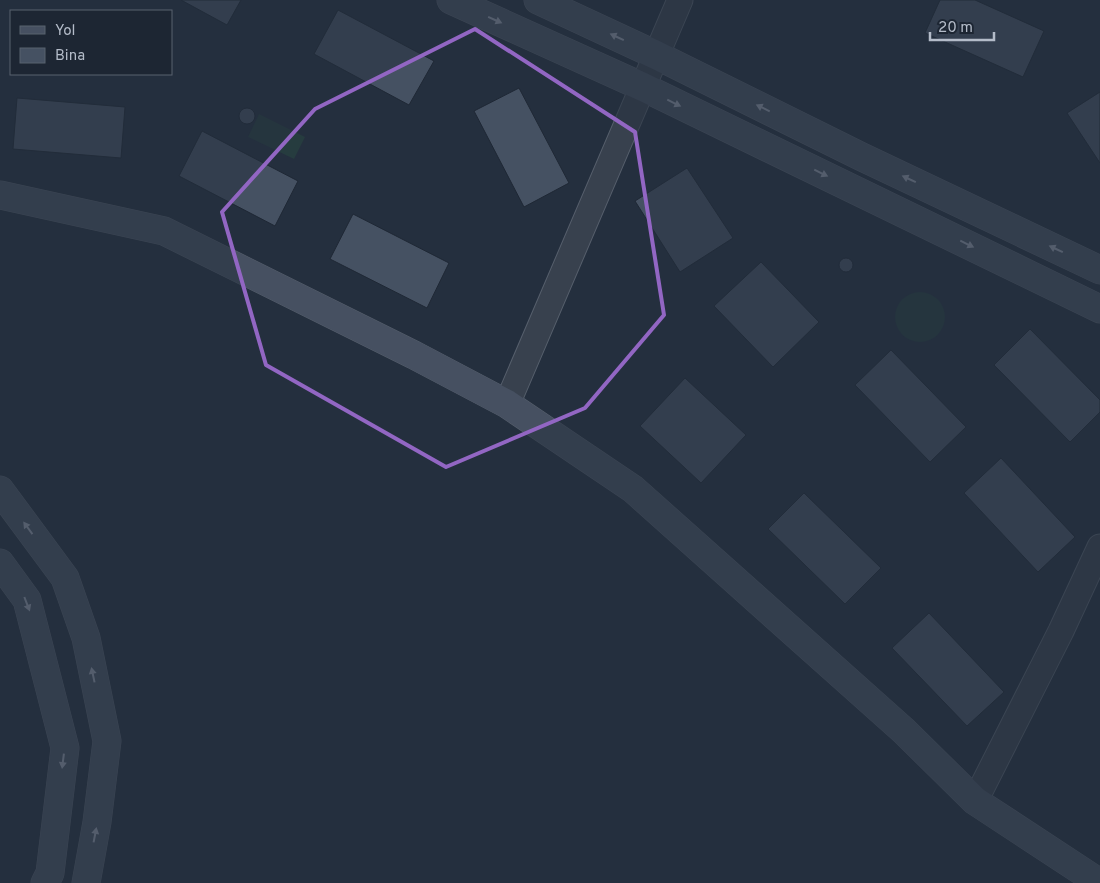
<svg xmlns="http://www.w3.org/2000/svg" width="1100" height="883" font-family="Overpass,sans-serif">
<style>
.green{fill:#263c3f}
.building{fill:#455162;stroke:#1f2835}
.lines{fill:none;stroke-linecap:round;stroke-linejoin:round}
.street-casing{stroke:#565f6c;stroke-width:27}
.secondary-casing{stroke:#565f6c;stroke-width:29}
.street{stroke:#38414e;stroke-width:25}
.secondary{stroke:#465061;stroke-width:28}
.oneway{fill:#8e96a5}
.marked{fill:none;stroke:#9266c3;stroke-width:4;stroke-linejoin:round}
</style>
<rect width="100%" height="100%" fill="#242f3e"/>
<g class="green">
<path d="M259,114l46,23 -11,22 -46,-22z"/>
<circle cx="920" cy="317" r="25"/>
</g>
<g class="building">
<path d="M181,0h60l-14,25z"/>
<path d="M940,0h35l69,31 -21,46 -98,-44z"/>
<path d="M338,10l96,51 -25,44 -95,-51z"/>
<path d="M519,88l50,95 -45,24 -50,-96z"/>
<path d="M1100,92v71l-33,-50z"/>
<path d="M17,98l108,9 -4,51 -108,-9z"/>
<circle cx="247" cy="116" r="8"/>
<path d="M202,131l96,50 -23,45 -96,-50z"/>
<path d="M687,168l46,70 -53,34 -45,-71z"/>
<path d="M353,214l96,49 -22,45 -97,-49z"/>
<circle cx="846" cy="265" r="7"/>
<path d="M761,262l58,60 -46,45 -59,-61z"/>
<path d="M1030,329l70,71v12l-30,30 -76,-77z"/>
<path d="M891,350l75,77 -36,35 -75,-77z"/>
<path d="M685,378l61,57 -45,48 -61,-57z"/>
<path d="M1001,458l74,79 -37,35 -74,-79z"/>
<path d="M804,493l77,75 -36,36 -77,-75z"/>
<path d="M929,613l75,79 -37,34 -75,-78z"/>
</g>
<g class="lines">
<g class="street-casing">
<g id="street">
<path d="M507,404l173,-404"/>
<path d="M975,801l86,-170 39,-84"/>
</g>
</g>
<g class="secondary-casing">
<g id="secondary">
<path d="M451,0l192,87 457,222"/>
<path d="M538,0l118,55 206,102 238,113"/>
<path d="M0,195l164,36 250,124 93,49 126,85 271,242 71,70 125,82"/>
<path d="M0,490l65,88 21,60 21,103 -10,81 -11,61"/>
<path d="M0,563l27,37 38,148 -15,125 -5,10"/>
</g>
</g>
<use href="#street" class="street"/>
<use href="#secondary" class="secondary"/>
</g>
<defs><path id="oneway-solid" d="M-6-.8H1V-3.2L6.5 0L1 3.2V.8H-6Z" transform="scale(1.25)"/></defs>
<g class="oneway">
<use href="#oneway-solid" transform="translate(495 20) rotate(24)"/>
<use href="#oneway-solid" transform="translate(617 37) rotate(-155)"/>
<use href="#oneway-solid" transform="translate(674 103) rotate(26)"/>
<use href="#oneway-solid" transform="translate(763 108) rotate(-154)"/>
<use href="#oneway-solid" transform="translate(821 173) rotate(26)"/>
<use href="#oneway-solid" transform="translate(909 179) rotate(-155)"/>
<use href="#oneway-solid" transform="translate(967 244) rotate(26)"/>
<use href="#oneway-solid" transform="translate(1056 249) rotate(-155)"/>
<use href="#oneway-solid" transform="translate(28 528) rotate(-126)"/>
<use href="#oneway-solid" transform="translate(27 604) rotate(69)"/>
<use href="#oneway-solid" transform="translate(93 675) rotate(-102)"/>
<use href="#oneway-solid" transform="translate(63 761) rotate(97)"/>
<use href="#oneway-solid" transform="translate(95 835) rotate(-79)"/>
</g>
<path d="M0 0H1100V883H0ZM475,29l160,103 29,183 -79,93 -139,59 -180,-102 -44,-153 93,-103z" fill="#242f3e" fill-opacity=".55" fill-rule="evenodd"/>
<path class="marked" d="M475,29l160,103 29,183 -79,93 -139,59 -180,-102 -44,-153 93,-103z"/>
<rect x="10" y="10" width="162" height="65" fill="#1d2633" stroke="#59626f"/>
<rect x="20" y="26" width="25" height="8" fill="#465061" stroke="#59626f"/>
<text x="55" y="35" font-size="15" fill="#b4bcc9">Yol</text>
<rect x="20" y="48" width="25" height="15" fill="#455162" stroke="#59626f"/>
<text x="55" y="60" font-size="15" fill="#b4bcc9">Bina</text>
<path d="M930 32v8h64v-8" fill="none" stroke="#b4bcc9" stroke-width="2.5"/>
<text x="938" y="32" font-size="15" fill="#b4bcc9" stroke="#1d2633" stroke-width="4" paint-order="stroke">20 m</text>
</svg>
